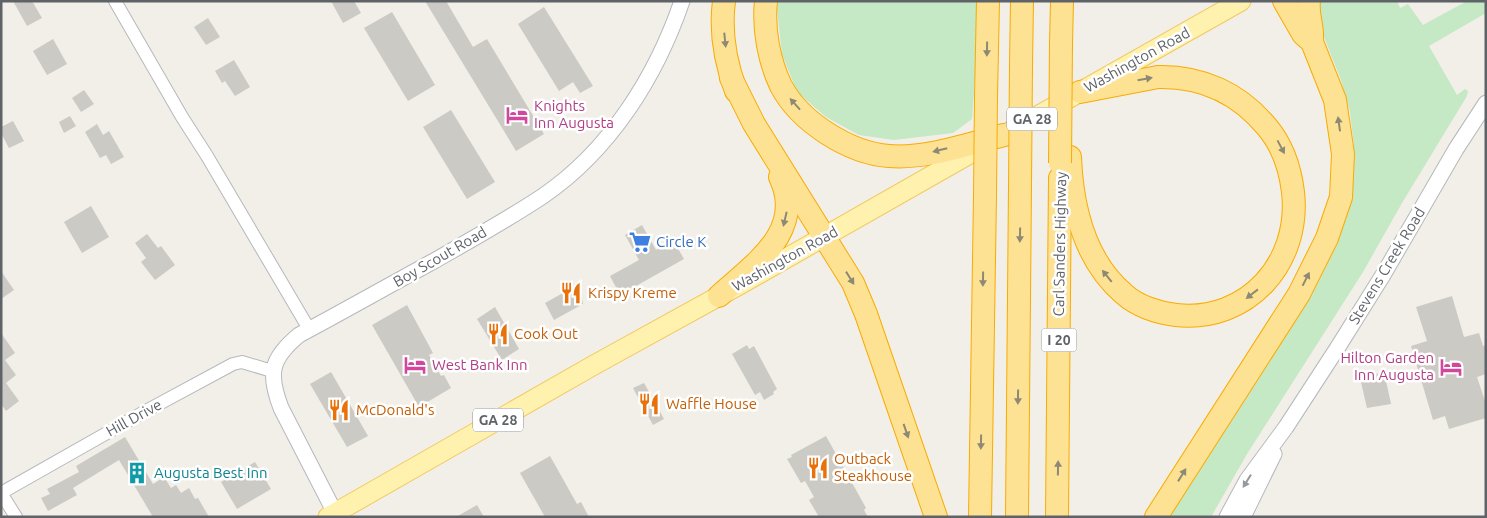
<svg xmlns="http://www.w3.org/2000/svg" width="1487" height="518" font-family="Ubuntu,sans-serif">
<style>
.green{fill:#c5e8c5}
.building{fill:#cccac5}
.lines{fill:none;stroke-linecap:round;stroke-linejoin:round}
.minor-casing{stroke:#b5b8bc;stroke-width:14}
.tertiary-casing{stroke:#b5b8bc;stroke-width:17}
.primary-casing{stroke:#f2c960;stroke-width:21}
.motorway-casing{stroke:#f9ab00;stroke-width:24}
.minor{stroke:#fff;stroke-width:12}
.tertiary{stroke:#fff;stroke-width:15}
.primary{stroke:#fff2af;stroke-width:19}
.motorway{stroke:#fde293;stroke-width:22}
.motorway-bridge-casing{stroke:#f9ab00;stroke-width:24;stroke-linecap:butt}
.motorway-bridge{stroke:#fde293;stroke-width:22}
.oneway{fill:#8e8975}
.oneway2{fill:#979a9d}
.labels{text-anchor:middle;stroke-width:5;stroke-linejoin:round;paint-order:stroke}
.shield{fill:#fff;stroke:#8f9295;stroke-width:1}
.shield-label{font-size:14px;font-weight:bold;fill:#5f6368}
.street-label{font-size:15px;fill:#5f6368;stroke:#fff}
.hotel-label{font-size:15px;fill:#b23c85;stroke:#fff;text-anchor:start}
.shop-label{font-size:15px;fill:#366cbe;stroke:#fff;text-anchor:start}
.food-label{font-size:15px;fill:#c56008;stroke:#fff;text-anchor:start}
.culture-label{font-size:15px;fill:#0d838f;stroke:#fff;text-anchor:start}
</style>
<rect width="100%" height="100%" fill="#f1efe8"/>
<g class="green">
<path d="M778,1h198l3,24 -7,94 -19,14 -59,7 -35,-5 -33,-18 -29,-25 -15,-38 -5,-44z"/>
<path d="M1318,1h79l3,7 8,-4 15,21 44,-24h19v12l-57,33 28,49 8,-6 3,2 -1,5 -65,107 -39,69 -116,182 -36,63h-50l64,-95 128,-258 1,-18 -4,-34 -9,-32 -23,-58z"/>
</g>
<g class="building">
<path d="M13,1h19l10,17 -15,8z"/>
<path d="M331,1h23l7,12 -18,10z"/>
<path d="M425,1h21l27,46 14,-8 57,95 -28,17z"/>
<path d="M544,7l49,79 -13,7 -7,-11 -14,9 -41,-67z"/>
<path d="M392,12l43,73 -27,16 -44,-73z"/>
<path d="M208,18l12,19 -14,8 -12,-18z"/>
<path d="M53,39l14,25 -20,11 -14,-24z"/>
<path d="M234,60l16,27 -15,9 -10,-15 -3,2 -7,-12z"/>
<path d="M84,90l10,14 -13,8 -9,-14z"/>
<path d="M451,110l44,72 -28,17 -44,-72z"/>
<path d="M70,116l6,10 -12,7 -5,-11z"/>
<path d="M13,121l11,20 -15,7 -8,-15v-6z"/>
<path d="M97,124l6,11 6,-4 15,26 -13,7 -5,-9 -6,3 -15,-26z"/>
<path d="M91,206l18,31 -27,16 -18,-31z"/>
<path d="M642,225l14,25 17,-10 11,19 -64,36 -10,-19 29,-16 -14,-25z"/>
<path d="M147,234l11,14 3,-2 14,19 -20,15 -14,-18 5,-4 -11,-15z"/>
<path d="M1,271l13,19 -13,9z"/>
<path d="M579,284l4,20 -29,16 -9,-17z"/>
<path d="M1452,296l12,41 15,-4 4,13 3,-1v29l-9,3 9,27v14l-37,11 -4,-13 -12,4 -22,-74 16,-5 -11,-34z"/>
<path d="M407,305l26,48 -4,2 12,21 3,-1 7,13 -32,19 -47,-82z"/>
<path d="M495,307l24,42 -17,11 -25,-41z"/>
<path d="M1,333l14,20 -10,7 11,15 -10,8 13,18 -13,10 -5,-7z"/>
<path d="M747,345l2,4 5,-3 23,43 -4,3 1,2 -10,6 -4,-8 -5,3 -23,-41z"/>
<path d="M331,372l37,64 -21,11 -37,-63z"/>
<path d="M1384,372l7,32 -24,4 -7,-30z"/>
<path d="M644,383l20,36 -11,6 -20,-37z"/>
<path d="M826,436l40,72 -2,2 4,7h-49l-10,-17 5,-3 -9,-16 -4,2 -14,-24 5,-2 -1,-2z"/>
<path d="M125,437l28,47 11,-7 7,11 5,-3 5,8 8,-5 6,11 3,-1 11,19h-56l-34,-57 -46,28 4,7 -29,16 -7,-13 9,-4 -3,-5 32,-17 -3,-6z"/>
<path d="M550,456l27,48 4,-2 8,15h-44l-25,-44z"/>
<path d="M255,462l16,27 -34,20 -16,-27z"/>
<path d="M477,505l7,12h-28z"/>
</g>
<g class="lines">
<g class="minor-casing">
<g id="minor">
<path d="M115,1l67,116 25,39 102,173"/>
<path d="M1,493l143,-81 89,-48 9,-2 30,9"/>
<path d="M1,493l15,24"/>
</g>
</g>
<g class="tertiary-casing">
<g id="tertiary">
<path d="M335,513l-54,-105c-13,-34 -11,-49 18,-73 45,-24 89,-49 133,-73 37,-21 75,-42 111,-66 67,-46 113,-119 139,-195"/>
<path d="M1227,517l20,-37 39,-53 52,-80 45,-72 73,-126 30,-46"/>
<path d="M1243,517l31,-63"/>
</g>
</g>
<g class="primary-casing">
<g id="primary">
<path d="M1011,131l230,-130"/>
<path d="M328,517l266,-152 147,-81 246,-140"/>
</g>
</g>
<g class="motorway-casing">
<g id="motorway">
<path d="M724,1c-4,30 2,63 12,90"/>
<path d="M766,1c-3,28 3,60 15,85 19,36 68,67 108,70 38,3 78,-12 115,-21"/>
<path d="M1309,1c-2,14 4,24 3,38"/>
<path d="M1061,43l1,-42"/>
<path d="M1021,65l1,-64"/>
<path d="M731,78l23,46 99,159 13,31 70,203"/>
<path d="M986,97l2,-96"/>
<path d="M1070,157c2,50 14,103 54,137 13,12 34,19 52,21 72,8 125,-53 117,-123 -3,-25 -10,-46 -26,-65 -28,-34 -66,-51 -109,-50l-78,15"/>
<path d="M719,296c35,-32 87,-65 61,-119"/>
<path d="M980,517l5,-322"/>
<path d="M1017,517l3,-331"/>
<path d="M1057,517l3,-339"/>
<path d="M1156,517l143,-223 28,-56 14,-41 2,-43 -8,-54 -23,-58 -9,-8 -19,-33"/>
</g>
</g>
<use href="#minor" class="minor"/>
<use href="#tertiary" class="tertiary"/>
<use href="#primary" class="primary"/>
<use href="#motorway" class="motorway"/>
<g class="motorway-bridge-casing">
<g id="motorway-bridge">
<path d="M1060,163l1,-120"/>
<path d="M1020,186l1,-121"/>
<path d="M985,195l1,-98"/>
</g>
</g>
<use href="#motorway-bridge" class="motorway-bridge"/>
</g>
<defs><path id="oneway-solid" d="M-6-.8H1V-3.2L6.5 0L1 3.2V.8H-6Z" transform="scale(1.25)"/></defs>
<g class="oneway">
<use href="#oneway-solid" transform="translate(725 40) rotate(84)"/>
<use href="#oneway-solid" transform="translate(987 49) rotate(91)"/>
<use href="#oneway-solid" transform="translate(1145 79) rotate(-10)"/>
<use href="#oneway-solid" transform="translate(795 104) rotate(-132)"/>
<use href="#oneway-solid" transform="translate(1339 124) rotate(-98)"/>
<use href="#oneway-solid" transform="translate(1281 147) rotate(62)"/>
<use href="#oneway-solid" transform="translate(940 150) rotate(166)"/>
<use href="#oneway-solid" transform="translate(785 219) rotate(103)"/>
<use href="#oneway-solid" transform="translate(1020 235) rotate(91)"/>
<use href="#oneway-solid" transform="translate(1107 276) rotate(-129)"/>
<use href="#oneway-solid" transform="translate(850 278) rotate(58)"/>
<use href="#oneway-solid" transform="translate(983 279) rotate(91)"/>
<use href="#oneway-solid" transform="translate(1306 279) rotate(-63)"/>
<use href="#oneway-solid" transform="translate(1252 294) rotate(142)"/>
<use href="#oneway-solid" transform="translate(1018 397) rotate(91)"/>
<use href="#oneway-solid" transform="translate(906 431) rotate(71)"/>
<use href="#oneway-solid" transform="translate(981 442) rotate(91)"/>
<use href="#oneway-solid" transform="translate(1058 468) rotate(-89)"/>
<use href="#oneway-solid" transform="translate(1182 475) rotate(-58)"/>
</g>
<use class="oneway2" href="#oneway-solid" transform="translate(1247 481) rotate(122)"/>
<defs>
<g id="hotel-bare" transform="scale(1.725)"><path d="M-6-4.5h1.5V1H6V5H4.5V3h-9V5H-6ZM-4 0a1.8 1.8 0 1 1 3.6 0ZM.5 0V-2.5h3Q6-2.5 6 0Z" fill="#d1479c" stroke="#fff" stroke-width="2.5" paint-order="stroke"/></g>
<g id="supermarket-bare" transform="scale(1.725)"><path d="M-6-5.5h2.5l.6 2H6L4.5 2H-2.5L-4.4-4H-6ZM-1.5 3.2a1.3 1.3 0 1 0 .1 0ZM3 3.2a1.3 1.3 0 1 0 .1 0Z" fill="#3f7fe0" stroke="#fff" stroke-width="2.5" paint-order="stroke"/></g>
<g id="restaurant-bare" transform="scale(1.725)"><path d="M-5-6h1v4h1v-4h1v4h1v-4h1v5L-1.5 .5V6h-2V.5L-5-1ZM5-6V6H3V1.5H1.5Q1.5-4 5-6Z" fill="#e8710a" stroke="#fff" stroke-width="2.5" paint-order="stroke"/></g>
<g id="building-bare" transform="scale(1.725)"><path d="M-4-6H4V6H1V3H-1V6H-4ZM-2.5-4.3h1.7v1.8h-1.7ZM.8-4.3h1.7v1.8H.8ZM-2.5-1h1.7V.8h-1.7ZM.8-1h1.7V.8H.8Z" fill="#0f9aa8" stroke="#fff" stroke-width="2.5" paint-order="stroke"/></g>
</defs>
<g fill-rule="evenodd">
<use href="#hotel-bare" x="517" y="115"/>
<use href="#supermarket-bare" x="640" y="242"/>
<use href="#restaurant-bare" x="571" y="293"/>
<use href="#restaurant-bare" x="498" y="334"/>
<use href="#hotel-bare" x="415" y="365"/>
<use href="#hotel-bare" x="1451" y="367"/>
<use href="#restaurant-bare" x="649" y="404"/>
<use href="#restaurant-bare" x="339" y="410"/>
<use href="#restaurant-bare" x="818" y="468"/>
<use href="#building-bare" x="137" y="473"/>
</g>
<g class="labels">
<g class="shield">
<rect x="1007" y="107.5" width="50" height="23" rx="4"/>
<rect x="1041.5" y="328.5" width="35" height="23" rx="4"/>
<rect x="473" y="408.5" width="50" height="23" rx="4"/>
</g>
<g class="shield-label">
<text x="1032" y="124">GA 28</text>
<text x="1059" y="345">I 20</text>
<text x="498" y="425">GA 28</text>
</g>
<g class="street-label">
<text transform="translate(1137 60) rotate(-29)" y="5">Washington Road</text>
<text transform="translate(1060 244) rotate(-89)" y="5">Carl Sanders Highway</text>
<text transform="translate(440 257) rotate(-30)" y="5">Boy Scout Road</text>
<text transform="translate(785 259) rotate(-29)" y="5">Washington Road</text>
<text transform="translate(1387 266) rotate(-59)" y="5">Stevens Creek Road</text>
<text transform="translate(134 418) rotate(-29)" y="5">Hill Drive</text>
</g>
<g class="hotel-label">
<text x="534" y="111">Knights<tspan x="534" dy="17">Inn Augusta</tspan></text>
<text x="1434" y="363" text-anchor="end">Hilton Garden<tspan x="1434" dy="17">Inn Augusta</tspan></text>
<text x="432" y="370">West Bank Inn</text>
</g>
<g class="shop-label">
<text x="656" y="247">Circle K</text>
</g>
<g class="food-label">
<text x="588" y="298">Krispy Kreme</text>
<text x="514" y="339">Cook Out</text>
<text x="666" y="409">Waffle House</text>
<text x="356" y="415">McDonald's</text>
<text x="834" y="464">Outback<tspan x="834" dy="17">Steakhouse</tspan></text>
</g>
<g class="culture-label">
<text x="154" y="478">Augusta Best Inn</text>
</g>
</g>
<rect width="1487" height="518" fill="none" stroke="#5f6368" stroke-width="5"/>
</svg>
